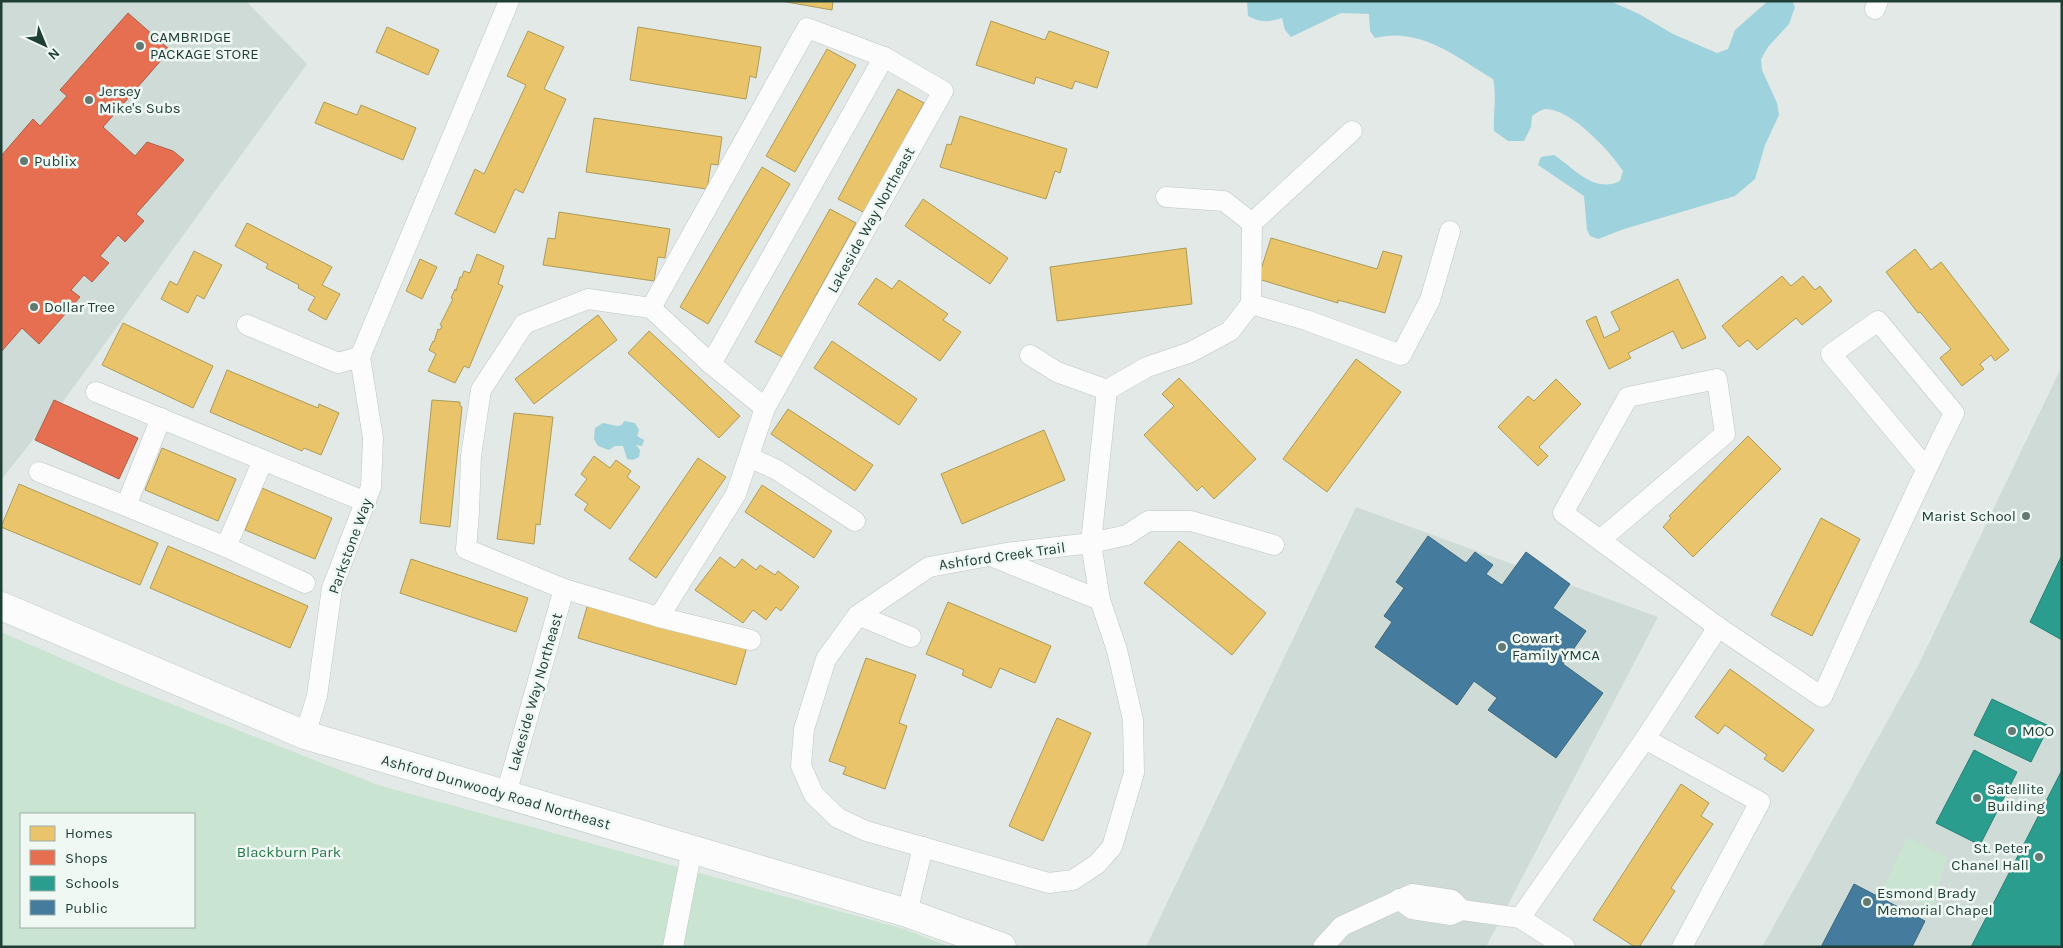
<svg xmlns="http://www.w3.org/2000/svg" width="2063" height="948" font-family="Karla,sans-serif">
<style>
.built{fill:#cfdbd6}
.green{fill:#cae4d2;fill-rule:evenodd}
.water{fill:#9ed2dc}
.homes{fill:#e9c46a;stroke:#ac9c5a}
.shops{fill:#e76f51;stroke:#ab6049}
.schools{fill:#2a9d8f;stroke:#268074}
.public{fill:#457b9d;stroke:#39697e}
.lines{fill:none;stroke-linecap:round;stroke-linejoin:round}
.minor-casing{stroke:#bfc6c3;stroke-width:21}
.secondary-casing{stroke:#bdc7c3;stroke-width:29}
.minor{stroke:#fbfcfb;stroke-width:20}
.secondary{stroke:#fbfcfb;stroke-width:28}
.poi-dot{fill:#637a74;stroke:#f0f8f4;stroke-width:2}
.labels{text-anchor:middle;stroke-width:5;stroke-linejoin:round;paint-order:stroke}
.poi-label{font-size:15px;fill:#1e3e36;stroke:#f0f8f4;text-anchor:start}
.street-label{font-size:15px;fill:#1e3e36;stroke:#f0f8f4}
.park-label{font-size:15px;fill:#257947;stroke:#f0f8f4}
</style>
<rect width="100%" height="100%" fill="#e2e9e6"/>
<g class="built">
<path d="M1,1h245l61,63 -245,339 -61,77z"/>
<path d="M2062,366v581h-300l156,-281z"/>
<path d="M1356,507l302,110 -172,330h-340z"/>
</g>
<g class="green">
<path d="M1,632l117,51 260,102 526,144 46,18h-949zM21,814h173v113h-173z"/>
<path d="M1907,837l40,20 -15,51 -48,-21z"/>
</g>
<g class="water">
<path d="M1247,1h363l29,13 34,20 44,19 11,-4 7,-19 33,-29h24l3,6 -6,17 -21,23 -7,12 1,11 15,33 2,12 -14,30 -10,34 -20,17 -111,33 -26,10 -8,-3 -3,-6 -3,-34 -46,-31 3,-8 13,-2c20,13 40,39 66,26l3,-10c-12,-19 -52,-62 -77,-62 -4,0 -10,4 -14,7l-1,11 -7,14h-16l-14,-10c-1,-17 3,-35 -1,-52 -35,-21 -73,-53 -118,-41l-5,-7 -1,-17 -28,-1 -50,24 -6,-7 -3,-12c-14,4 -21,5 -34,-2z"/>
<path d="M624,421l11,2 4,7 -2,6 7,4 -2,6 -6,-1 4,5 -1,7 -6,3 -6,-1 -4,-13h-8l-6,4 -11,-4 -4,-7 1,-11 8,-5 14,3 5,-1z"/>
</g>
<g class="homes">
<path d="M781,1h52l-1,9z"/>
<path d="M991,21l54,19 4,-9 60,21 -12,36 -22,-7 -3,8 -36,-12 -2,7 -58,-19z"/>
<path d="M387,27l52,23 -11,25 -52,-23z"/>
<path d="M638,27l123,20 -5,31 -6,-2 -4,23 -116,-19z"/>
<path d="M528,31l36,16 -20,42 22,10 -43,94 -8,-4 -20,44 -40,-19 20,-45 9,5 42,-89 -19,-9z"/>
<path d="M827,49l29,16 -61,107 -29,-16z"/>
<path d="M898,89l26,14 -59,110 -27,-14z"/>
<path d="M324,102l33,13 4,-10 55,23 -13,32 -88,-37z"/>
<path d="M960,116l107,33 -7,24 -5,-2 -9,28 -106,-32 7,-23 4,1z"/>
<path d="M594,118l128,19 -4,28 -7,-1 -4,25 -121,-17z"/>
<path d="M762,167l28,17 -82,140 -28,-17z"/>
<path d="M923,199l85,59 -18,26 -85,-58z"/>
<path d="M830,209l26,14 -74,134 -27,-15z"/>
<path d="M559,212l111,17 -5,29 -7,-1 -4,24 -111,-16 5,-27 7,1z"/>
<path d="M247,223l85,44 -10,18 18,9 -14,26 -18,-10 7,-13 -17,-9 1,-3 -33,-17 2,-4 -33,-18z"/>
<path d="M1271,238l106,31 6,-18 19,5 -17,57 -47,-13v3l-80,-24z"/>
<path d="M1186,248l6,56 -135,17 -7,-54z"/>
<path d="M1915,249l16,21 10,-8 68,88 -14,11 -4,-6 -11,9 4,5 -22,17 -22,-28 11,-9 -31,-37 -2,1 -32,-41z"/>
<path d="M194,251l28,14 -18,34 -7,-4 -9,18 -27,-14 9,-18 7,4z"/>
<path d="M477,254l27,12 -6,18 5,2 -34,82 -5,-2 -9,17 -27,-12 8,-17 -7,-4 4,-9 1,1 4,-13 2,1 2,-4 -2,-1 13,-26 -2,-1 4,-9 1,2 4,-14h2l2,-6 6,2z"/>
<path d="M420,259l17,8 -15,32 -16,-8z"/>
<path d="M1782,276l9,10 12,-10 12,14 5,-4 12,15 -30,24 -6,-7 -39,32 -9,-10 -9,7 -17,-21z"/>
<path d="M876,278l16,11 7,-9 49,34 -5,6 18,12 -21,29 -82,-57z"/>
<path d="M1678,279l28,59 -24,11 -9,-18 -45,22 3,5 -22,11 -23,-48 10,-5 8,22 16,-8 -9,-18z"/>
<path d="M598,315l19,25 -83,64 -19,-25z"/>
<path d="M123,323l90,43 -20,42 -91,-43z"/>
<path d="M649,331l91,85 -21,22 -91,-85z"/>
<path d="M832,341l85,58 -18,26 -85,-57z"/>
<path d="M1356,359l45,33 -74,100 -44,-33z"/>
<path d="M227,370l91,38 1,-4 20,9 -18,42 -17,-7 -2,3 -92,-39z"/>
<path d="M1179,378l77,81 -42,40 -12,-13 -5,5 -53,-56 30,-29 -12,-12z"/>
<path d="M1556,379l25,25 -42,43 9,9 -10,10 -40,-39 30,-31 6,5z"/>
<path d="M432,400l28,2v4l2,1 -12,120 -30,-4z"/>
<path d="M788,409l85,56 -18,26 -84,-57z"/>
<path d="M514,413l39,4 -13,108 -4,-1 -2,20 -37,-5z"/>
<path d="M1044,430l21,50 -103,44 -21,-50z"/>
<path d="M1748,436l33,33 -88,88 -30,-30 8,-9 -2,-2z"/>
<path d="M162,448l74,31 -18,42 -73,-31z"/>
<path d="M594,456l16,12 6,-8 15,11 -4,6 13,10 -30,42 -26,-19 4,-6 -13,-9 12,-16 -6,-5z"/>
<path d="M698,458l28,19 -70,101 -27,-19z"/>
<path d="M19,484l139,59 -18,42 -139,-58z"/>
<path d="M762,485l70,46 -18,27 -69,-46z"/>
<path d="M262,488l70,30 -17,41 -70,-29z"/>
<path d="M1821,518l39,21 -48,97 -41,-21z"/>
<path d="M1179,541l87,72 -34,42 -88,-72z"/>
<path d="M168,546l140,60 -18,42 -140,-60z"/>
<path d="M720,557l15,11 7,-9 14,11 4,-5 15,10 3,-4 21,16 -18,24 -5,-4 -10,13 -13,-10 -10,13 -48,-33z"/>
<path d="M411,559l117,39 -12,34 -116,-39z"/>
<path d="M589,600l158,47 -11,38 -158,-47z"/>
<path d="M948,602l103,44 -16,37 -35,-15 -9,20 -29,-13 2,-5 -38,-16z"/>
<path d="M866,658l50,17 -17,48 8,3 -22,63 -42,-15 3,-7 -17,-6z"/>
<path d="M1730,669l84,61 -31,42 -19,-13 3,-4 -42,-30 -7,9 -23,-17z"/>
<path d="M1057,718l34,15 -48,108 -34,-15z"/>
<path d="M1681,784l28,19 -8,13 12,8 -42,64 4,3 -36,56h-4l-42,-27z"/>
</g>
<g class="shops">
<path d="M128,13l42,37 -67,77 32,29 12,-14 26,9 11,9 -48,54 8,7 -19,21 -7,-7 -18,21 9,7 -17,19 -8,-7 -13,15 9,7 -41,47 -17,-16 -21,24v-196l32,-37 7,7 27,-30 -7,-6z"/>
<path d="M54,400l84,38 -19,41 -84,-39z"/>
</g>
<g class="schools">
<path d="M2062,555v85l-32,-18z"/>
<path d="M1992,699l57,27 -18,36 -57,-27z"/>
<path d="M1974,750l43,22 -37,73 -44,-22z"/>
<path d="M2062,770v174l-2,3h-89z"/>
</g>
<g class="public">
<path d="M1428,536l38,27 9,-11 18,13 -7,9 16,11 24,-33 44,32 -17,24 33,23 -23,33 40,29 -47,65 -68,-48 9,-12 -23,-17 -17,24 -82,-58 17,-25 -8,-6 20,-28 -8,-6z"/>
<path d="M1854,884l71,37 -13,26h-91z"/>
</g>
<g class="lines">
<g class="minor-casing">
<g id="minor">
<path d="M1875,9l3,-8"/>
<path d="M807,28l77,29 59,34 -178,317 -29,86 -77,123 -95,-28 -98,-40 3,-36 2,-57 10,-66 43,-66 64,-25 63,9z"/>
<path d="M1252,223l100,-92"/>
<path d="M1251,304l55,16 95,35 29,-55 20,-69"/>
<path d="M651,308l60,56 173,-307"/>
<path d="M247,325l91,38 22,-6"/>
<path d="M1030,355l27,17 50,18 40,-23 44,-15 39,-21 21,-27 1,-81 -28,-22 -58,-4"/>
<path d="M711,364l54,44"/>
<path d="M1107,390l-16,153 36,-8 21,-14h43l83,24"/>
<path d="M96,392l270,110"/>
<path d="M749,457l28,13 78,51"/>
<path d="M39,472l87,34 35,-88"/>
<path d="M126,506l100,41 37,-87"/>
<path d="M1600,540l125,-106 -8,-55 -89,18 -65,116 155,114"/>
<path d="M1091,543l9,57 17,50 16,70 1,53 -22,74 -15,17 -24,16 -24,3 -183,-52 -28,-13 -24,-23 -13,-29 3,-37 22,-70 32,-44 71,-48 77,-14z"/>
<path d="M226,547l79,36"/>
<path d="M991,556l109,44"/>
<path d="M858,615l53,22"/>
<path d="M659,617l92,23"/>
<path d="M305,735l12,-39 15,-108 39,-101 2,-49 -13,-81 149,-356"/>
<path d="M1645,739l73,-112 104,70c43,-95 85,-190 132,-284l-76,-92 -47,33 95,114"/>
<path d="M506,794l58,-205"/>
<path d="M1399,899l13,10 39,6 11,-5 58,8 45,29"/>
<path d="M907,913l16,-66"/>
<path d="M1520,918l125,-179 115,63 -78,145"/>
<path d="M673,947l19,-98"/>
<path d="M1323,947l19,-21 70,-32 40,6 10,10"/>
</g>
</g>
<g class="secondary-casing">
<path id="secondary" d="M1,606l304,129 602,178 95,34"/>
</g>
<use href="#minor" class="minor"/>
<use href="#secondary" class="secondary"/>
</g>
<g class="poi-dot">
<circle cx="140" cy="46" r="5"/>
<circle cx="89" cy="100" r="5"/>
<circle cx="24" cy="161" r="5"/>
<circle cx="34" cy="307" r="5"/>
<circle cx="2026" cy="516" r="5"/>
<circle cx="1502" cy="647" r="5"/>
<circle cx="2012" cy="731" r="5"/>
<circle cx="1977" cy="798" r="5"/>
<circle cx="2039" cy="857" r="5"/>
<circle cx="1867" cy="902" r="5"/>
</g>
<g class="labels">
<g class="poi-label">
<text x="150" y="42">CAMBRIDGE<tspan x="150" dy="17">PACKAGE STORE</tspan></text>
<text x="99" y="96">Jersey<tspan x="99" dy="17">Mike's Subs</tspan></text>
<text x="34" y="166">Publix</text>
<text x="44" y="312">Dollar Tree</text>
<text x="2016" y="521" text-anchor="end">Marist School</text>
<text x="1512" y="643">Cowart<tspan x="1512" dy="17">Family YMCA</tspan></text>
<text x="2022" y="736">MOO</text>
<text x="1987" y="794">Satellite<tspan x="1987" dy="17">Building</tspan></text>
<text x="2029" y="853" text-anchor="end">St. Peter<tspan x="2029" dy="17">Chanel Hall</tspan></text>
<text x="1877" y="898">Esmond Brady<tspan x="1877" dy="17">Memorial Chapel</tspan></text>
</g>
<g class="street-label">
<text transform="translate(871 220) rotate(-61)" y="5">Lakeside Way Northeast</text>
<text transform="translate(350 546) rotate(-70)" y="5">Parkstone Way</text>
<text transform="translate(1002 556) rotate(-8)" y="5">Ashford Creek Trail</text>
<text transform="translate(535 692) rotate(-74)" y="5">Lakeside Way Northeast</text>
<text transform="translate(496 792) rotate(16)" y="5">Ashford Dunwoody Road Northeast</text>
</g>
<g class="park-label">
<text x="289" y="857">Blackburn Park</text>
</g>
</g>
<rect width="2063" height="948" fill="none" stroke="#1e3e36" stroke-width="5"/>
<rect x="20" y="813" width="175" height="115" fill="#f0f8f4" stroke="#9caea8"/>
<rect x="30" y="826" width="25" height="15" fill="#e9c46a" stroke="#9caea8"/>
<text x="65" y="838" font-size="15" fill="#1e3e36">Homes</text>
<rect x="30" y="850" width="25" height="15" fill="#e76f51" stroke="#9caea8"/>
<text x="65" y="863" font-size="15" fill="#1e3e36">Shops</text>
<rect x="30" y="876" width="25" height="15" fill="#2a9d8f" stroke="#9caea8"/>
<text x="65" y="888" font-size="15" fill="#1e3e36">Schools</text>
<rect x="30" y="900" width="25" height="15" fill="#457b9d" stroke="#9caea8"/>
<text x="65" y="913" font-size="15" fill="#1e3e36">Public</text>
<g transform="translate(45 45) rotate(136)" stroke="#f0f8f4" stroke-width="4" paint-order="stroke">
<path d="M0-4L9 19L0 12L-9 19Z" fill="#1e3e36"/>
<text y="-8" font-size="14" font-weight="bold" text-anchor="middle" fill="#1e3e36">N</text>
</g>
</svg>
